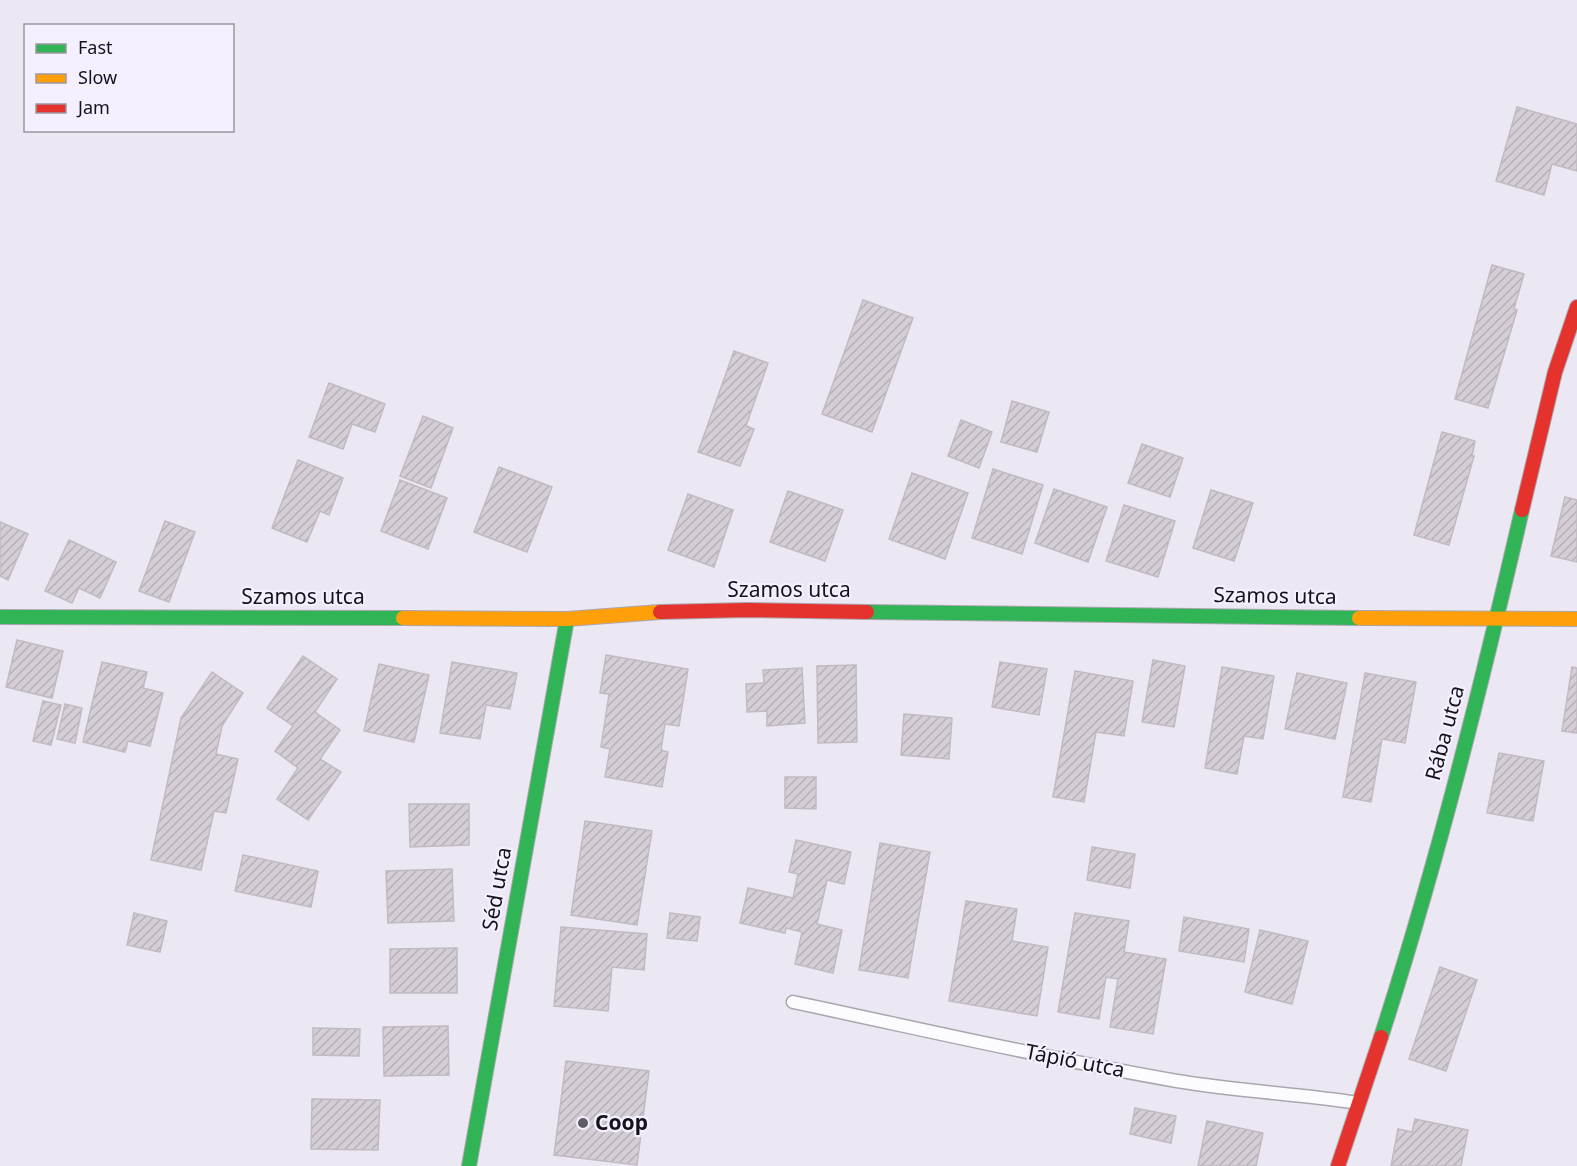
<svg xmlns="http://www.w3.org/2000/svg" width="1577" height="1166" font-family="'Noto Sans',sans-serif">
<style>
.building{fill:url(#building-hatch);stroke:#c1bac2;stroke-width:1.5}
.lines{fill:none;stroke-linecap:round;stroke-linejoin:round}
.lane-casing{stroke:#aaa7b0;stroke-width:15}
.fast-casing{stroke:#aaa7b0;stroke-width:16}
.slow-casing{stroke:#aaa7b0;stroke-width:16}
.jam-casing{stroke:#aaa7b0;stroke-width:16}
.lane{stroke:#fcfbfd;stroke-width:12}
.fast{stroke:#30b455;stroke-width:14}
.slow{stroke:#ff9f0a;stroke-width:14}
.jam{stroke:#e5322d;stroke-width:14}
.poi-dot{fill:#605d66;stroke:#f5f0ff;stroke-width:2}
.labels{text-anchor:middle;stroke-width:4.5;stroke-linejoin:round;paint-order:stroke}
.street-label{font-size:21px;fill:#15121a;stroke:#f5f0ff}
.poi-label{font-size:21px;font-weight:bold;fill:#15121a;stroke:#f5f0ff;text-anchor:start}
</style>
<defs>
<pattern id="building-hatch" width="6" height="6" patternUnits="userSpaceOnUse" patternTransform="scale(1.5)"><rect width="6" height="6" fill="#d5ced6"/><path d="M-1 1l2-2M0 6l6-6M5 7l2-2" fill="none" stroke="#b6b0b7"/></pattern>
</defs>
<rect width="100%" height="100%" fill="#ebe7f3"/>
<g class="building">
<path d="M1517,107l60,17v47l-25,-7 -8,31 -48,-14z"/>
<path d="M1492,265l32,9 -10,35 3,1 -29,98 -33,-9z"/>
<path d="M863,300l50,18 -41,114 -50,-18z"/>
<path d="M734,351l34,12 -22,63 8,3 -14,37 -42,-14z"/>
<path d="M329,383l56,21 -10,28 -23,-8 -9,25 -34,-12z"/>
<path d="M1012,401l37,11 -12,40 -36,-10z"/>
<path d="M423,416l30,12 -22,60 -31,-12z"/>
<path d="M961,420l31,12 -13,36 -31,-12z"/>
<path d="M1442,432l33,9 -3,15h2l-25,89 -35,-10z"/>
<path d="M1142,444l41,14 -13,39 -42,-14z"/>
<path d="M298,460l45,18 -14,37 -9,-4 -13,31 -35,-14z"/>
<path d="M499,467l53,20 -25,65 -53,-20z"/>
<path d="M993,469l50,16 -21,69 -50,-16z"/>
<path d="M912,473l56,20 -23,66 -56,-20z"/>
<path d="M400,480l47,18 -19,51 -47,-18z"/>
<path d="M1054,489l53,18 -19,55 -53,-19z"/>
<path d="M1211,490l42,13 -19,58 -41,-13z"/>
<path d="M788,491l55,19 -18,51 -55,-19z"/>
<path d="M688,494l45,16 -19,57 -46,-17z"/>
<path d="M1565,497l12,3v62l-26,-6z"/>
<path d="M1124,505l51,16 -17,56 -52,-16z"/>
<path d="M165,521l30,11 -26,70 -30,-11z"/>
<path d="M0,522l28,12 -20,46 -8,-4z"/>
<path d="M69,540l47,22 -16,36 -21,-10 -7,15 -27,-12z"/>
<path d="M17,640l46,11 -11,47 -46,-11z"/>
<path d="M606,655l82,14 -9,57 -14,-2 -4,26 7,2 -6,35 -57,-10 5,-28 -9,-2 8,-53 -9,-1z"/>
<path d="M303,656l34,23 -22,33 25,18 -20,29 21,13 -33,48 -31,-21 21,-31 -23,-17 18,-25 -26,-18z"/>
<path d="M1153,660l32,6 -11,61 -32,-5z"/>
<path d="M102,662l45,10 -4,16 20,5 -13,53 -22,-5 -3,11 -42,-10z"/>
<path d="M452,662l65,11 -7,36 -24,-4 -6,34 -40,-6z"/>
<path d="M1000,662l47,7 -8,46 -47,-8z"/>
<path d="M379,664l50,11 -15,67 -50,-11z"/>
<path d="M856,665l1,77 -39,1 -1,-77z"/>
<path d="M1222,667l52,9 -11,63 -19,-3 -7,38 -32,-6z"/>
<path d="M1572,667l5,1v65l-15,-2z"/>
<path d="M802,668l3,55 -38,3v-15l-20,1 -1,-28 18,-1 -1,-13z"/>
<path d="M1075,671l58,10 -9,55 -28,-4 -12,70 -31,-5z"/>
<path d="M212,672l31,21 -21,33 -6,28 22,5 -12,54 -12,-2 -13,59 -50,-10 30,-142z"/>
<path d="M1297,673l50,10 -12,56 -50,-10z"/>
<path d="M1365,673l51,9 -11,61 -23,-4 -11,63 -28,-5z"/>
<path d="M43,701l18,4 -10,40 -18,-4z"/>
<path d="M65,704l17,4 -7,35 -18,-4z"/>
<path d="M904,714l48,4 -3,41 -48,-4z"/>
<path d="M1499,753l45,8 -11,60 -46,-8z"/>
<path d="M785,777h31v32l-31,-1z"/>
<path d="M409,804h60v41l-59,2z"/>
<path d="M585,821l67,10 -15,94 -66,-10z"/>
<path d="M796,840l55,12 -7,32 -17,-4 -10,44 25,6 -9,43 -38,-9 7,-32 -16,-4 -1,5 -45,-10 8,-35 45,10 5,-24 -9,-2z"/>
<path d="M880,843l50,9 -22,126 -49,-8z"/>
<path d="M1092,847l43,7 -5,34 -43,-8z"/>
<path d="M243,855l75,16 -7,36 -76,-16z"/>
<path d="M452,869l2,52 -66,2 -2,-52z"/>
<path d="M966,901l51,8 -5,32 36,6 -11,69 -88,-15z"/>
<path d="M134,913l33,8 -7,31 -33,-7z"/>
<path d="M670,913l30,4 -3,24 -30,-3z"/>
<path d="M1075,913l54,8 -5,31 42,7 -13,75 -43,-7 8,-48 -12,-2 -7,42 -41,-7z"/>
<path d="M1184,917l65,12 -5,33 -65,-11z"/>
<path d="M561,927l86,7 -3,36 -32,-3 -4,44 -54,-5z"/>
<path d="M1260,930l48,11 -16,63 -47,-12z"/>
<path d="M457,948v45h-67v-44z"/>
<path d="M1440,967l37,13 -31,91 -37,-12z"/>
<path d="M448,1026l1,49 -65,1 -1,-49z"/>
<path d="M313,1028l47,1 -1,27 -46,-1z"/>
<path d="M566,1061l83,10 -12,94 -83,-10z"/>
<path d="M312,1099l68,1 -2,50 -67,-1z"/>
<path d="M1135,1108l41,8 -5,27 -41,-9z"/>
<path d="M1415,1119l53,11 -7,36h-70l7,-37 14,3z"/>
<path d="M1207,1121l56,12 -7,33h-58z"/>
</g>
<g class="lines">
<g class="lane-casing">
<path id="lane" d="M793,1002c128,27 256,57 384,79 60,10 121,13 181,22"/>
</g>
<g class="fast-casing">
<g id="fast">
<path d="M867,612l492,6"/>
<path d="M0,617l403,1"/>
<path d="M1381,1037c56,-173 100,-350 141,-527"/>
<path d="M469,1166l98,-547"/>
</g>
</g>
<g class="slow-casing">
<g id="slow">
<path d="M403,618l164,1 93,-7"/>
<path d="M1359,618l218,1"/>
</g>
</g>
<g class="jam-casing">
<g id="jam">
<path d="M1522,510l33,-138 22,-65"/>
<path d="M660,612l87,-2 120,2"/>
<path d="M1338,1166l43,-129"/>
</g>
</g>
<use href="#lane" class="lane"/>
<use href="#fast" class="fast"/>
<use href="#slow" class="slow"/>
<use href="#jam" class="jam"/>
</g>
<circle class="poi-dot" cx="583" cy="1123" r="6"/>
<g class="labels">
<g class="street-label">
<text x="789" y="597">Szamos utca</text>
<text transform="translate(1275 596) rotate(1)" y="7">Szamos utca</text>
<text x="303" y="604">Szamos utca</text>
<text transform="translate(1445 733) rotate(-75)" y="7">Rába utca</text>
<text transform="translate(497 889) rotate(-80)" y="7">Séd utca</text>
<text transform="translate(1075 1061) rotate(11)" y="7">Tápió utca</text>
</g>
<g class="poi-label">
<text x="595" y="1130">Coop</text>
</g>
</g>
<rect x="24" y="24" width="210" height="108" fill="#f5f0ff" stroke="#9b97a3" stroke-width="1.5"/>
<rect x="36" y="44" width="30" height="9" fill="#30b455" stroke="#9b97a3" stroke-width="1.5"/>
<text x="78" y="54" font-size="18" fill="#15121a">Fast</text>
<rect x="36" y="74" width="30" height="9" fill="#ff9f0a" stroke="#9b97a3" stroke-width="1.5"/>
<text x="78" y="84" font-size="18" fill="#15121a">Slow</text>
<rect x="36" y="104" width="30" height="9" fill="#e5322d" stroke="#9b97a3" stroke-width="1.5"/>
<text x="78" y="114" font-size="18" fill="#15121a">Jam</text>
</svg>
